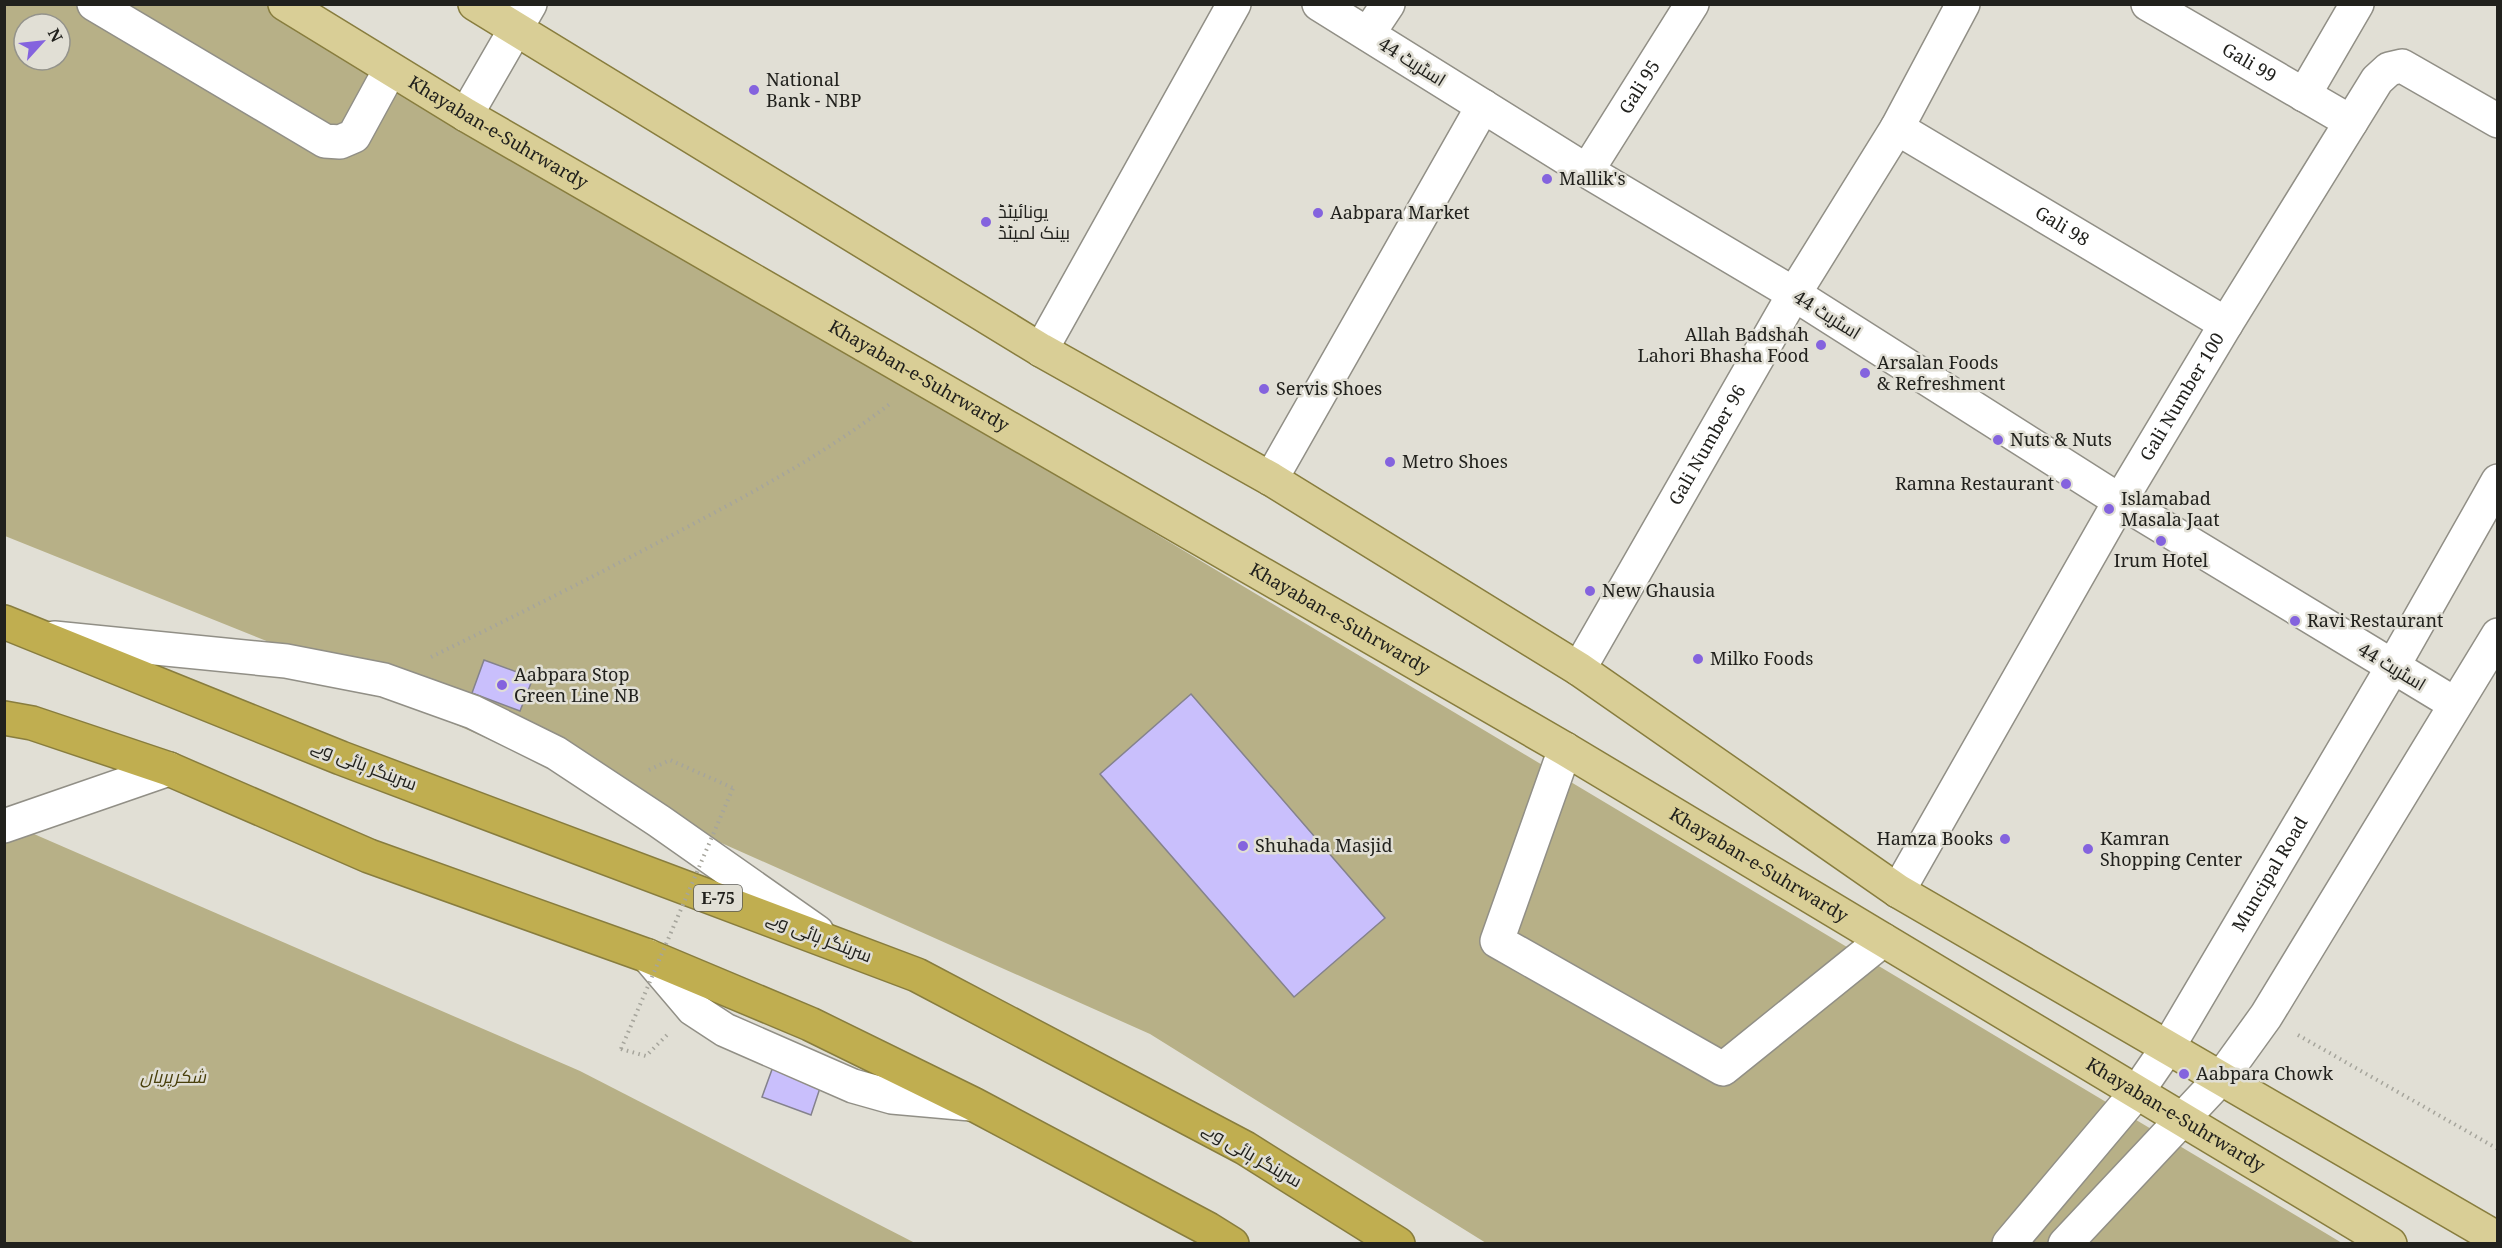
<svg xmlns="http://www.w3.org/2000/svg" width="2502" height="1248" font-family="'Noto Serif',Cairo,serif">
<style>
.green{fill:#b7b087;fill-rule:evenodd}
.building{fill:#c9bffc;stroke:#84828c;stroke-width:1.5}
.lines{fill:none;stroke-linecap:round;stroke-linejoin:round}
.minor-casing{stroke:#918f86;stroke-width:36}
.major-casing{stroke:#887d3e;stroke-width:36}
.highway-casing{stroke:#887d3e;stroke-width:36}
.path{stroke:#a6a59c;stroke-width:4;stroke-dasharray:1.5 4.5;stroke-linecap:butt}
.minor{stroke:#fff;stroke-width:33}
.major{stroke:#d9ce96;stroke-width:33}
.highway{stroke:#c0ae50;stroke-width:33}
.path-bridge{stroke:#a6a59c;stroke-width:4;stroke-dasharray:1.5 4.5;stroke-linecap:butt}
.poi-dot{fill:#8463de;stroke:#e1dfd5;stroke-width:2}
.labels{text-anchor:middle;stroke-width:5;stroke-linejoin:round;paint-order:stroke}
.shield{fill:#e1dfd5;stroke:#5b5a54;stroke-width:1.5}
.shield-label{font-size:16px;font-weight:bold;fill:#21211d}
.street-label{font-size:18px;fill:#21211d;stroke:#e1dfd5}
.poi-label{font-size:18px;fill:#21211d;stroke:#e1dfd5;text-anchor:start}
.park-label{font-size:18px;font-style:italic;fill:#49400c;stroke:#e1dfd5}
</style>
<rect width="100%" height="100%" fill="#e1dfd5"/>
<g class="green">
<path d="M4,5h267l2071,1238h-856l-336,-209 -866,-386 -279,-112zM24,24h36v36h-36z"/>
<path d="M4,821l576,250 335,172h-910z"/>
</g>
<g class="building">
<path d="M484,660l49,18 -13,33 -48,-18z"/>
<path d="M1191,694l194,224 -91,79 -194,-223z"/>
<path d="M774,1064l48,18 -11,33 -49,-18z"/>
</g>
<g class="lines">
<g class="minor-casing">
<g id="minor">
<path d="M94,4l231,137 15,1 14,-6 36,-66"/>
<path d="M1319,4l268,167 207,123 326,207 335,203"/>
<path id="s1" d="M2148,4l203,118"/>
<path d="M1368,34l20,-30"/>
<path d="M2304,95l53,-91"/>
<path d="M466,115l64,-111"/>
<path id="s2" d="M1897,128l329,196"/>
<path id="s3" d="M1587,171l105,-167"/>
<path d="M1041,350l193,-346"/>
<path d="M1271,479l212,-373"/>
<path d="M54,638l232,23 98,19 89,32 83,41 103,68 158,111"/>
<path id="s4" d="M1579,669l215,-375 103,-166 66,-124"/>
<path d="M1565,749l-68,192 226,128 160,-129"/>
<path d="M4,826l165,-57"/>
<path id="s5" d="M1898,891l222,-390 106,-177 151,-244 12,-11 13,-3 96,55"/>
<path d="M648,956l45,53 32,21 128,56 39,11 79,7"/>
<path id="s6" d="M2009,1244l128,-152 31,-45 224,-379 106,-187"/>
<path d="M2065,1244l157,-167 44,-61 232,-381"/>
</g>
</g>
<g class="major-casing">
<g id="major">
<path id="s7" d="M285,4l181,111 1099,634 825,495"/>
<path d="M475,4l566,346 230,129 308,190 319,222 600,348"/>
</g>
</g>
<g class="highway-casing">
<g id="highway">
<path d="M4,622l337,136 576,217 328,173 153,96"/>
<path d="M4,718l28,5 137,46 200,87 279,100 162,68 163,80 235,125 24,15"/>
</g>
</g>
<g class="path">
<path d="M431,657c82,-40 164,-81 245,-124 74,-39 149,-79 215,-130"/>
<path d="M649,770l21,-10 63,28"/>
<path d="M2298,1035l200,114"/>
<path d="M621,1049l25,7 21,-21"/>
</g>
<use href="#minor" class="minor"/>
<use href="#major" class="major"/>
<use href="#highway" class="highway"/>
<path class="path-bridge" d="M621,1049l112,-261"/>
</g>
<g class="poi-dot">
<circle cx="754" cy="90" r="6"/>
<circle cx="1547" cy="179" r="6"/>
<circle cx="1318" cy="213" r="6"/>
<circle cx="986" cy="222" r="6"/>
<circle cx="1821" cy="345" r="6"/>
<circle cx="1865" cy="373" r="6"/>
<circle cx="1264" cy="389" r="6"/>
<circle cx="1998" cy="440" r="6"/>
<circle cx="1390" cy="462" r="6"/>
<circle cx="2066" cy="484" r="6"/>
<circle cx="2109" cy="509" r="6"/>
<circle cx="2161" cy="541" r="6"/>
<circle cx="1590" cy="591" r="6"/>
<circle cx="2295" cy="621" r="6"/>
<circle cx="1698" cy="659" r="6"/>
<circle cx="502" cy="685" r="6"/>
<circle cx="2005" cy="839" r="6"/>
<circle cx="1243" cy="846" r="6"/>
<circle cx="2088" cy="849" r="6"/>
<circle cx="2184" cy="1074" r="6"/>
</g>
<g class="labels">
<rect class="shield" x="694" y="885" width="48" height="26" rx="4.5"/>
<g class="shield-label">
<text x="718" y="904">E-75</text>
</g>
<g class="street-label">
<text transform="translate(1412 62) rotate(32)" y="6">اسٹریٹ 44</text>
<text dy="6" stroke="none"><textPath href="#s1" startOffset="117">Gali 99</textPath></text>
<text dy="6" stroke="none"><textPath href="#s3" startOffset="99">Gali 95</textPath></text>
<text dy="6" stroke="none"><textPath href="#s7" startOffset="249">Khayaban-e-Suhrwardy</textPath></text>
<text dy="6" stroke="none"><textPath href="#s2" startOffset="192">Gali 98</textPath></text>
<text transform="translate(1827 315) rotate(32)" y="6">اسٹریٹ 44</text>
<text dy="6" stroke="none"><textPath href="#s7" startOffset="735">Khayaban-e-Suhrwardy</textPath></text>
<text dy="6" stroke="none"><textPath href="#s5" startOffset="570">Gali Number 100</textPath></text>
<text dy="6" stroke="none"><textPath href="#s4" startOffset="258">Gali Number 96</textPath></text>
<text dy="6" stroke="none"><textPath href="#s7" startOffset="1221">Khayaban-e-Suhrwardy</textPath></text>
<text transform="translate(2392 667) rotate(31)" y="6">اسٹریٹ 44</text>
<text transform="translate(364 765) rotate(21)" y="6">سرینگر ہائی وے</text>
<text dy="6" stroke="none"><textPath href="#s7" startOffset="1707">Khayaban-e-Suhrwardy</textPath></text>
<text dy="6" stroke="none"><textPath href="#s6" startOffset="454">Muncipal Road</textPath></text>
<text transform="translate(819 937) rotate(21)" y="6">سرینگر ہائی وے</text>
<text dy="6" stroke="none"><textPath href="#s7" startOffset="2193">Khayaban-e-Suhrwardy</textPath></text>
<text transform="translate(1252 1155) rotate(30)" y="6">سرینگر ہائی وے</text>
</g>
<g class="poi-label">
<text x="766" y="86">National<tspan x="766" dy="21">Bank - NBP</tspan></text>
<text x="1559" y="185">Mallik's</text>
<text x="998" y="218">یونائیٹڈ<tspan x="998" dy="21">بینک لمیٹڈ</tspan></text>
<text x="1330" y="219">Aabpara Market</text>
<text x="1809" y="341" text-anchor="end">Allah Badshah<tspan x="1809" dy="21">Lahori Bhasha Food</tspan></text>
<text x="1877" y="369">Arsalan Foods<tspan x="1877" dy="21">&amp; Refreshment</tspan></text>
<text x="1276" y="395">Servis Shoes</text>
<text x="2010" y="446">Nuts &amp; Nuts</text>
<text x="1402" y="468">Metro Shoes</text>
<text x="2054" y="490" text-anchor="end">Ramna Restaurant</text>
<text x="2121" y="505">Islamabad<tspan x="2121" dy="21">Masala Jaat</tspan></text>
<text x="2161" y="567" text-anchor="middle">Irum Hotel</text>
<text x="1602" y="597">New Ghausia</text>
<text x="2307" y="627">Ravi Restaurant</text>
<text x="1710" y="665">Milko Foods</text>
<text x="514" y="681">Aabpara Stop<tspan x="514" dy="21">Green Line NB</tspan></text>
<text x="1993" y="845" text-anchor="end">Hamza Books</text>
<text x="2100" y="845">Kamran<tspan x="2100" dy="21">Shopping Center</tspan></text>
<text x="1255" y="852">Shuhada Masjid</text>
<text x="2196" y="1080">Aabpara Chowk</text>
</g>
<g class="park-label">
<text x="173" y="1083">شکرپریاں</text>
</g>
</g>
<rect width="2502" height="1248" fill="none" stroke="#21211d" stroke-width="12"/>
<g transform="translate(42 42) rotate(63)"><circle r="28" fill="#e1dfd5" stroke="#94938b" stroke-width="1.5"/>
<path d="M0-4.5L10 22L0 15L-10 22Z" fill="#8463de"/>
<text y="-9" font-size="16" font-weight="bold" text-anchor="middle" fill="#21211d">N</text>
</g>
</svg>
